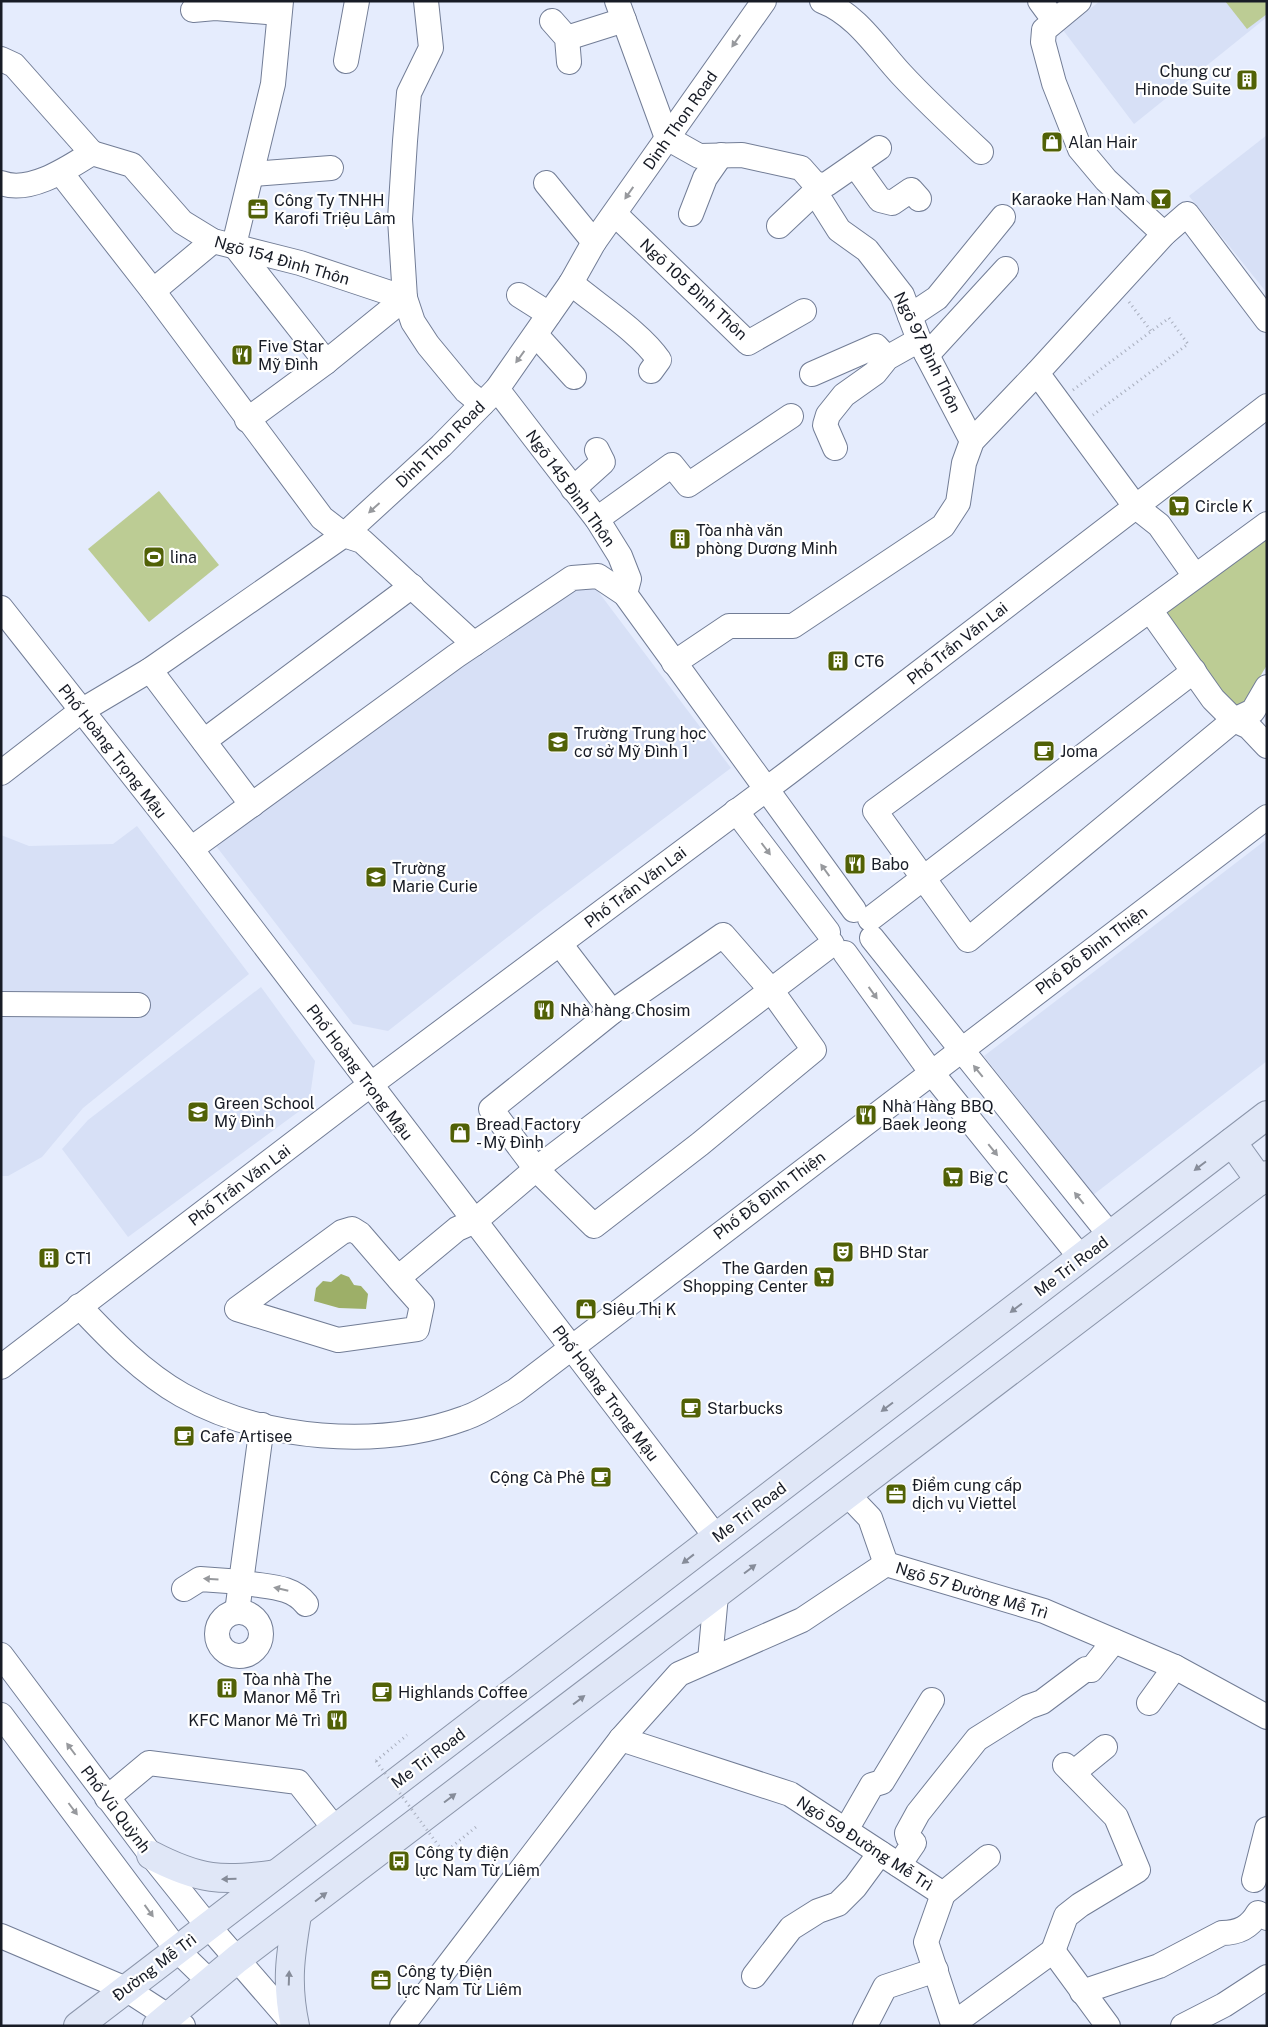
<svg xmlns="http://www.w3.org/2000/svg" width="1268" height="2027" font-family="'Public Sans',sans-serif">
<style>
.built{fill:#d7e0f6}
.green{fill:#bccc94}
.water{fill:#9daf68}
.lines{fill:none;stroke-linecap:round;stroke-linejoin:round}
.minor-casing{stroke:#727d96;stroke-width:26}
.major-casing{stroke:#8c96ab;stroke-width:30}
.path{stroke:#a7adbc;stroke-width:3;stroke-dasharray:1 4;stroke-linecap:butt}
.minor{stroke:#fff;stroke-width:24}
.major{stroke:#e0e7f7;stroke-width:28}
.path-bridge{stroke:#a7adbc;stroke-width:3;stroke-dasharray:1 4;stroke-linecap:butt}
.oneway{fill:#97999d}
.oneway2{fill:#868c99}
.labels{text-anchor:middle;stroke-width:4.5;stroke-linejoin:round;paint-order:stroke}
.poi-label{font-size:16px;fill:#181c26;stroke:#fff;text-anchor:start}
.street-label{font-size:16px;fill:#181c26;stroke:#fff}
</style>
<rect width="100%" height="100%" fill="#e5ecfd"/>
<g class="built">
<path d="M1100,1h167v16l-133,107 -71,-94z"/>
<path d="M1267,135v158l-78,-97z"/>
<path d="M588,578l143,190 -190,143 -153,120 -35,-7 -140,-182 171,-125z"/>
<path d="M137,826l112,148 -166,134 -41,49 -34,19h-7v-341l28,11 84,-2z"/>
<path d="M1267,839v222l-174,134 -109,-139z"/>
<path d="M261,987l54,74 -6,43 -181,133 -66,-88 26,-29z"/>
</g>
<g class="green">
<path d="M1225,1h42v13l-20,15z"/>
<path d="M159,491l60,74 -70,57 -61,-73z"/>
<path d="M1267,524v141l-33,55 -84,-110z"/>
</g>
<path class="water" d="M341,1274l8,3 5,8 7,1 7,8 -2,15 -27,-1 -25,-7 2,-13 7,-7 8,1z"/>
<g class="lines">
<g class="minor-casing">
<g id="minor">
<path d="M281,1l-8,83 -39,161 92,117"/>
<path d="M426,1l5,47 -22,45 -4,48 -5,78 5,79 8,24 15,23 38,46 16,13"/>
<path d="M617,1l50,137"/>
<path d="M822,1c34,13 55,47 79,73 25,27 53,53 80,78"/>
<path d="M1040,1l14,19"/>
<path d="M1079,1l-35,29 -1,12 11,41 26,66 26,31 58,54"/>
<path d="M193,10l22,-2 64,5"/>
<path d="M552,21l15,17 2,24"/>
<path d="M567,38l57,-18"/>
<path d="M1,59l13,6 78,88"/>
<path d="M346,61l11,-60"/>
<path d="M667,138l32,18 43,-1 59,13 15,17 -1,7 24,38 28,20 35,45 17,45 53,101"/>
<path d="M855,165l25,35 12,3 19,-13 8,9"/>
<path d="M61,173l92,118 169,227 22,17 18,6 112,103"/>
<path d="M252,174l79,-6"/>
<path d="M1,183c29,11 67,-15 91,-30l40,12 50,57 31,19 87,22 105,35"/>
<path d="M546,183l48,59"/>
<path d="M816,185l11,-1 52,-36"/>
<path d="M615,214l133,129 56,-32"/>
<path d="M691,214l14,-36 16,-23"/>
<path d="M779,226l36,-34"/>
<path d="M571,283c26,22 70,50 88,77l-8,11"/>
<path d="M153,291l60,-50"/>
<path d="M519,295l30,19"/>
<path d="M910,316l27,-18 66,-81"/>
<path d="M536,335l38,42"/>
<path d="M927,355l79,-86"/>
<path d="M812,374l64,-28 11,12"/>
<path d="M497,389l100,130 23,37 9,23 -4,15"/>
<path d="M247,420l79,-58 79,-64"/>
<path d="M835,448l-10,-23 3,-10 16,-20 31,-22 12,-15 32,-18"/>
<path d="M573,489l30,-27 -6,-12"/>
<path d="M597,519l75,-54 16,20 103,-69"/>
<path d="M1267,524l-392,287 93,129 266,-220 19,-9 14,-24"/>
<path d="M1195,576l-36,-51 -24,-19 -98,-133 127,-139 23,-20 80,106"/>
<path d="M1,608l190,241 525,688"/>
<path d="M1150,610l63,89 21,21 15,7 18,19"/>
<path d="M674,663l55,-37h64l150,-100 15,-23 6,-40 8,-22 65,-68"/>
<path d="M150,670l102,135"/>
<path d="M204,741l208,-155"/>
<path d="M1,773l80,-62 69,-41 194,-135 97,-89 56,-57 74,-106 23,-41 170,-241"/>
<path d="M736,811l92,121"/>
<path d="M191,849l265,-193 116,-78 26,-2 27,18 229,316"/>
<path d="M870,919l324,-248"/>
<path d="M723,935l48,55 43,60 -114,94 -106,82 -58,-57 -45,-60 121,-97z"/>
<path d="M872,938l238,297"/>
<path d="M560,944l52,68"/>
<path d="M845,953l86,119 150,186"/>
<path d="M1,1004l137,1"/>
<path d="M398,1278l24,27 -5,24 -79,11 -101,-31 105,-77 10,-3 8,5 38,44 59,-49 18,-8 61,-52 296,-225"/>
<path d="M79,1306c31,33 64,67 103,89 81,45 196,55 283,23 18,-6 34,-18 50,-27l752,-574"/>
<path d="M1,1367l369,-282 418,-312 479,-367"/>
<path d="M848,1495l22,23 16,46"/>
<path d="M886,1564l158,47 131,56 92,50"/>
<path d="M252,1584c19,3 41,3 54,20"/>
<path d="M184,1589l16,-10 42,3"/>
<path d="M237,1612l25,-187"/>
<circle cx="239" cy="1634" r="22"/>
<path d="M1,1655l150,200 52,65 92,106"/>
<path d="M710,1660l6,-65"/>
<path d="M1149,1703l26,-36"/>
<path d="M1,1715l176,235 34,33"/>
<path d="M621,1739l169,55 153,100"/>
<path d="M1073,1773l32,-26"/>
<path d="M107,1798l42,-35 149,19 37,47"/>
<path d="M846,1830l26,-45 10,-3 50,-82"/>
<path d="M899,1865l15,-22 -6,-6 -1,-4 11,-20 59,-74 51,-32 14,-5 44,-33 5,1 23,-29"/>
<path d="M1254,1880l13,-51"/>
<path d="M943,1894l-17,48 27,82 100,-73"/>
<path d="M943,1894l45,-37"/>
<path d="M1,1936l125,53 57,37"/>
<path d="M1053,1951l13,-35 14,-11 58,-35 -22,-53 -51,-52"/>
<path d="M1053,1951l55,75"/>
<path d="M754,1976l37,-48 27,-17 20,-7 17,-17 25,-34"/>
<path d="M1082,1992l77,-26 63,-33c17,0 28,-6 36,-20l9,5"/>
<path d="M402,2026l219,-287 58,-65 123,-54 84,-56"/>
<path d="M865,2026l20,-39 51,-17"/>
<path d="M1183,2026l41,-21 43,-28"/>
</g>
</g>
<g class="major-casing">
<g id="major">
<path d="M1232,1142l28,39"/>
<path d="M151,1855c48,25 71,27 125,19"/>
<path d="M78,2026l1189,-911"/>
<path d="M157,2026l80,-67 1030,-784"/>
<path d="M295,2026c-9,-42 -5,-69 2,-111"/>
</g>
</g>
<g class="path">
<path d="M1129,302l22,29"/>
<path d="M1073,390l96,-72 19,26 -95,71"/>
<path d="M376,1761l31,-26"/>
<path d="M444,1853l32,-26"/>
</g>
<use href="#minor" class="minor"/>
<use href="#major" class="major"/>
<path class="path-bridge" d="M376,1761l68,92"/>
</g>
<defs><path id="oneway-solid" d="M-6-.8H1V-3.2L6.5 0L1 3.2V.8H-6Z" transform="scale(1.25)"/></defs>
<g class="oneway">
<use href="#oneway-solid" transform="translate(736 41) rotate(125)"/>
<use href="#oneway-solid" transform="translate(629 193) rotate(125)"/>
<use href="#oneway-solid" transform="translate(520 357) rotate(126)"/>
<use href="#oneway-solid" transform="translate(374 508) rotate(138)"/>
<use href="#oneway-solid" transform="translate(766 849) rotate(53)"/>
<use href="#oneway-solid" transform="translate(825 870) rotate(-126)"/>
<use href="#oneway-solid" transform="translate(873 993) rotate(54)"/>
<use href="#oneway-solid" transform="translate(978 1071) rotate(-129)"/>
<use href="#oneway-solid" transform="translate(993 1150) rotate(51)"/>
<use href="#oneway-solid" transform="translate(1079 1198) rotate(-129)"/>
<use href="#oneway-solid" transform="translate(211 1579) rotate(-177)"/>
<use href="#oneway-solid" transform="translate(281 1589) rotate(-167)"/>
<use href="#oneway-solid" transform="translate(71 1749) rotate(-127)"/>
<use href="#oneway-solid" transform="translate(73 1809) rotate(53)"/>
<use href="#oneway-solid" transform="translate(149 1911) rotate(54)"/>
</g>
<g class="oneway2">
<use href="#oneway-solid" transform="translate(1200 1166) rotate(143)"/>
<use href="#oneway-solid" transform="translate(1016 1308) rotate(143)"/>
<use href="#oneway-solid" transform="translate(887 1407) rotate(143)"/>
<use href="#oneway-solid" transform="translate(688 1559) rotate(142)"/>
<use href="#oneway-solid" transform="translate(750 1569) rotate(-37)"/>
<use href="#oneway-solid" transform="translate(579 1700) rotate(-37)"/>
<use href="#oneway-solid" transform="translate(450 1798) rotate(-37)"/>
<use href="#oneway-solid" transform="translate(229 1879) rotate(179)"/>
<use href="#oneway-solid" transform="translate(321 1897) rotate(-37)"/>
<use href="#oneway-solid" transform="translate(289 1978) rotate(-88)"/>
</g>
<defs>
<g id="building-square" transform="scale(1.125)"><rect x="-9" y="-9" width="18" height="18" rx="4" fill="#516106" stroke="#fff"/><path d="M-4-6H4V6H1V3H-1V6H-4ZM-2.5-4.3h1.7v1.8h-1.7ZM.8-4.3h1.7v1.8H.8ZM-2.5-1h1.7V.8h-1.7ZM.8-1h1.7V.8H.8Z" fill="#fff"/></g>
<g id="shop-square" transform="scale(1.125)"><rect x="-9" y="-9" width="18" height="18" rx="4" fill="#516106" stroke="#fff"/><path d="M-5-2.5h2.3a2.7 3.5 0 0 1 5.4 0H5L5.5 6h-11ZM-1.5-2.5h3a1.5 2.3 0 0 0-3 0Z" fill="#fff"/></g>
<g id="bar-square" transform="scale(1.125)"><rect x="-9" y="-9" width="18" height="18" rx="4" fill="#516106" stroke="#fff"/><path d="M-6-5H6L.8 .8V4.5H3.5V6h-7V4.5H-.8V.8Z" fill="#fff"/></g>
<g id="office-square" transform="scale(1.125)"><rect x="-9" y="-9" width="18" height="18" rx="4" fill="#516106" stroke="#fff"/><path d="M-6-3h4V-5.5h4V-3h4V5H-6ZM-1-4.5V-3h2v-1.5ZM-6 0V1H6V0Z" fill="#fff"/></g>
<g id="restaurant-square" transform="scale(1.125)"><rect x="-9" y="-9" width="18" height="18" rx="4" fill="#516106" stroke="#fff"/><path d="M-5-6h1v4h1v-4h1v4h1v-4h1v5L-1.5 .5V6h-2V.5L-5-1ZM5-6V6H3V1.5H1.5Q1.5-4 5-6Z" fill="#fff"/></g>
<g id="supermarket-square" transform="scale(1.125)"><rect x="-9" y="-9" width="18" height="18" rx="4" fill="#516106" stroke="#fff"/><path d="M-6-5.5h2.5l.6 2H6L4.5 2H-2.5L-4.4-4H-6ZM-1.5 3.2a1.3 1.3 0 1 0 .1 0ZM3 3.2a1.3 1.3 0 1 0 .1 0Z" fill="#fff"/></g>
<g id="stadium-square" transform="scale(1.125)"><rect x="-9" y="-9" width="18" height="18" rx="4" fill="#516106" stroke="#fff"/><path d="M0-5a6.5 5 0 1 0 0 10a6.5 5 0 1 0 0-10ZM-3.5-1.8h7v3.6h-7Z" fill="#fff"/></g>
<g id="school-square" transform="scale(1.125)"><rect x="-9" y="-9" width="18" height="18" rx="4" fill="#516106" stroke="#fff"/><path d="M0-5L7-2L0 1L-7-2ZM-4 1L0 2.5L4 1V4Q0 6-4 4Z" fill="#fff"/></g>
<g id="cafe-square" transform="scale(1.125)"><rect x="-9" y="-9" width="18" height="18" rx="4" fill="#516106" stroke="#fff"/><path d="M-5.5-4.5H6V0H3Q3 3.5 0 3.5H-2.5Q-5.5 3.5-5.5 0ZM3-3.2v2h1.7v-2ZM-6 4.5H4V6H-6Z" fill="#fff"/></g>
<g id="theatre-square" transform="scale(1.125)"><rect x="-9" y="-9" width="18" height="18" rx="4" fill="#516106" stroke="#fff"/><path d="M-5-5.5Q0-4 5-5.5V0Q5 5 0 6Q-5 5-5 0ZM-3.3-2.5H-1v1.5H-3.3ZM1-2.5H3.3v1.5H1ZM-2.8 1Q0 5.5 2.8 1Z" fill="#fff"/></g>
<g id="bus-square" transform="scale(1.125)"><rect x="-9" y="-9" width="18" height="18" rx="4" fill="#516106" stroke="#fff"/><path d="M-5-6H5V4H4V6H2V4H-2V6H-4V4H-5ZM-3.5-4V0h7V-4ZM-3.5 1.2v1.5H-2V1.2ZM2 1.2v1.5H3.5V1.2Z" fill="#fff"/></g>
</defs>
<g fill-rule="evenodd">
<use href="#building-square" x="1247" y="80"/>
<use href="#shop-square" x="1052" y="142"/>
<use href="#bar-square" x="1161" y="199"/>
<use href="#office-square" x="258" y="209"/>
<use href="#restaurant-square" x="242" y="355"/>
<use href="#supermarket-square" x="1179" y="506"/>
<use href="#building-square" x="680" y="539"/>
<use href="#stadium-square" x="154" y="557"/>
<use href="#building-square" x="838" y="661"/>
<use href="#school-square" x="558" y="742"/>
<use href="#cafe-square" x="1044" y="751"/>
<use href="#restaurant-square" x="855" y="864"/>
<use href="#school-square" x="376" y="877"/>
<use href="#restaurant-square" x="544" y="1010"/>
<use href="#school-square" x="198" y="1112"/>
<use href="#restaurant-square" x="866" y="1115"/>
<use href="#shop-square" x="460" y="1133"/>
<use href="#supermarket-square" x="953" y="1177"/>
<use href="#theatre-square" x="843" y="1252"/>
<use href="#building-square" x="49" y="1258"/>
<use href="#supermarket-square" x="824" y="1277"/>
<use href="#shop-square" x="586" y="1309"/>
<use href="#cafe-square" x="691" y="1408"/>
<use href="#cafe-square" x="184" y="1436"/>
<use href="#cafe-square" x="601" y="1477"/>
<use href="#office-square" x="896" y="1494"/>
<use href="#building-square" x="227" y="1688"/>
<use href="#cafe-square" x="382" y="1692"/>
<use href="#restaurant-square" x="337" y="1720"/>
<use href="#bus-square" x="399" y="1861"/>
<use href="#office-square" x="381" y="1980"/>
</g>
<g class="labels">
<g class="poi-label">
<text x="1231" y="77" text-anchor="end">Chung cư<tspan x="1231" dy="18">Hinode Suite</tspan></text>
<text x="1068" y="148">Alan Hair</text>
<text x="1145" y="205" text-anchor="end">Karaoke Han Nam</text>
<text x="274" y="206">Công Ty TNHH<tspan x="274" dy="18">Karofi Triệu Lâm</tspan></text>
<text x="258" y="352">Five Star<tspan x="258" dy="18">Mỹ Đình</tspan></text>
<text x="1195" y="512">Circle K</text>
<text x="696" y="536">Tòa nhà văn<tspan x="696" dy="18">phòng Dương Minh</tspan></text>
<text x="170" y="563">lina</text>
<text x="854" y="667">CT6</text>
<text x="574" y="739">Trường Trung học<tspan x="574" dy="18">cơ sở Mỹ Đình 1</tspan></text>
<text x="1060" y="757">Joma</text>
<text x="871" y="870">Babo</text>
<text x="392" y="874">Trường<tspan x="392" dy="18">Marie Curie</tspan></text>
<text x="560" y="1016">Nhà hàng Chosim</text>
<text x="214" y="1109">Green School<tspan x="214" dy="18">Mỹ Đình</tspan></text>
<text x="882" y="1112">Nhà Hàng BBQ<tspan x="882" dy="18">Baek Jeong</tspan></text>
<text x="476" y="1130">Bread Factory<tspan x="476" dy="18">- Mỹ Đình</tspan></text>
<text x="969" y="1183">Big C</text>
<text x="859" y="1258">BHD Star</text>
<text x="65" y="1264">CT1</text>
<text x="808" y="1274" text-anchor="end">The Garden<tspan x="808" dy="18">Shopping Center</tspan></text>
<text x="602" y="1315">Siêu Thị K</text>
<text x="707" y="1414">Starbucks</text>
<text x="200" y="1442">Cafe Artisee</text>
<text x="585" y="1483" text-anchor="end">Cộng Cà Phê</text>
<text x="912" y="1491">Điểm cung cấp<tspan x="912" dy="18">dịch vụ Viettel</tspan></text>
<text x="243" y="1685">Tòa nhà The<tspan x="243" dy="18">Manor Mễ Trì</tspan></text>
<text x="398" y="1698">Highlands Coffee</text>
<text x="321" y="1726" text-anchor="end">KFC Manor Mê Trì</text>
<text x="415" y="1858">Công ty điện<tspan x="415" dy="18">lực Nam Từ Liêm</tspan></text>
<text x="397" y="1977">Công ty Điện<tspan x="397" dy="18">lực Nam Từ Liêm</tspan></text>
</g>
<g class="street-label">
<text transform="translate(680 120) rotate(-55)" y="6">Dinh Thon Road</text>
<text transform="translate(282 260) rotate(16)" y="6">Ngõ 154 Đình Thôn</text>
<text transform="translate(694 289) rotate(43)" y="6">Ngõ 105 Đình Thôn</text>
<text transform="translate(928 352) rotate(64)" y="6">Ngõ 97 Đình Thôn</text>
<text transform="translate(440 444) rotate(-44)" y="6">Dinh Thon Road</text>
<text transform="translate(571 488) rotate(54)" y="6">Ngõ 145 Đình Thôn</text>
<text transform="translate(957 643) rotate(-38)" y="6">Phố Trần Văn Lai</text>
<text transform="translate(113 751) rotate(52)" y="6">Phố Hoàng Trọng Mậu</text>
<text transform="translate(635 887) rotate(-37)" y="6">Phố Trần Văn Lai</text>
<text transform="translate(1091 950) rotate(-37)" y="6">Phố Đỗ Đình Thiện</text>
<text transform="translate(360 1072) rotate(53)" y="6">Phố Hoàng Trọng Mậu</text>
<text transform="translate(239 1185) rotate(-37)" y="6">Phố Trần Văn Lai</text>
<text transform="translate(769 1195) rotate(-37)" y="6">Phố Đỗ Đình Thiện</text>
<text transform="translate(1071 1266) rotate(-37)" y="6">Me Tri Road</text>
<text transform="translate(606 1393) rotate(53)" y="6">Phố Hoàng Trọng Mậu</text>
<text transform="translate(749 1512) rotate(-37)" y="6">Me Tri Road</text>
<text transform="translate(972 1590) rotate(17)" y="6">Ngõ 57 Đường Mễ Trì</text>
<text transform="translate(428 1758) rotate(-37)" y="6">Me Tri Road</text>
<text transform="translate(116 1809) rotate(53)" y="6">Phố Vũ Quỳnh</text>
<text transform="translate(865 1843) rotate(33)" y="6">Ngõ 59 Đường Mễ Trì</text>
<text transform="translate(154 1967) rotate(-37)" y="6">Đường Mễ Trì</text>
</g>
</g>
<rect width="1268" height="2027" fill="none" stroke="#181c26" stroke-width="5"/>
</svg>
